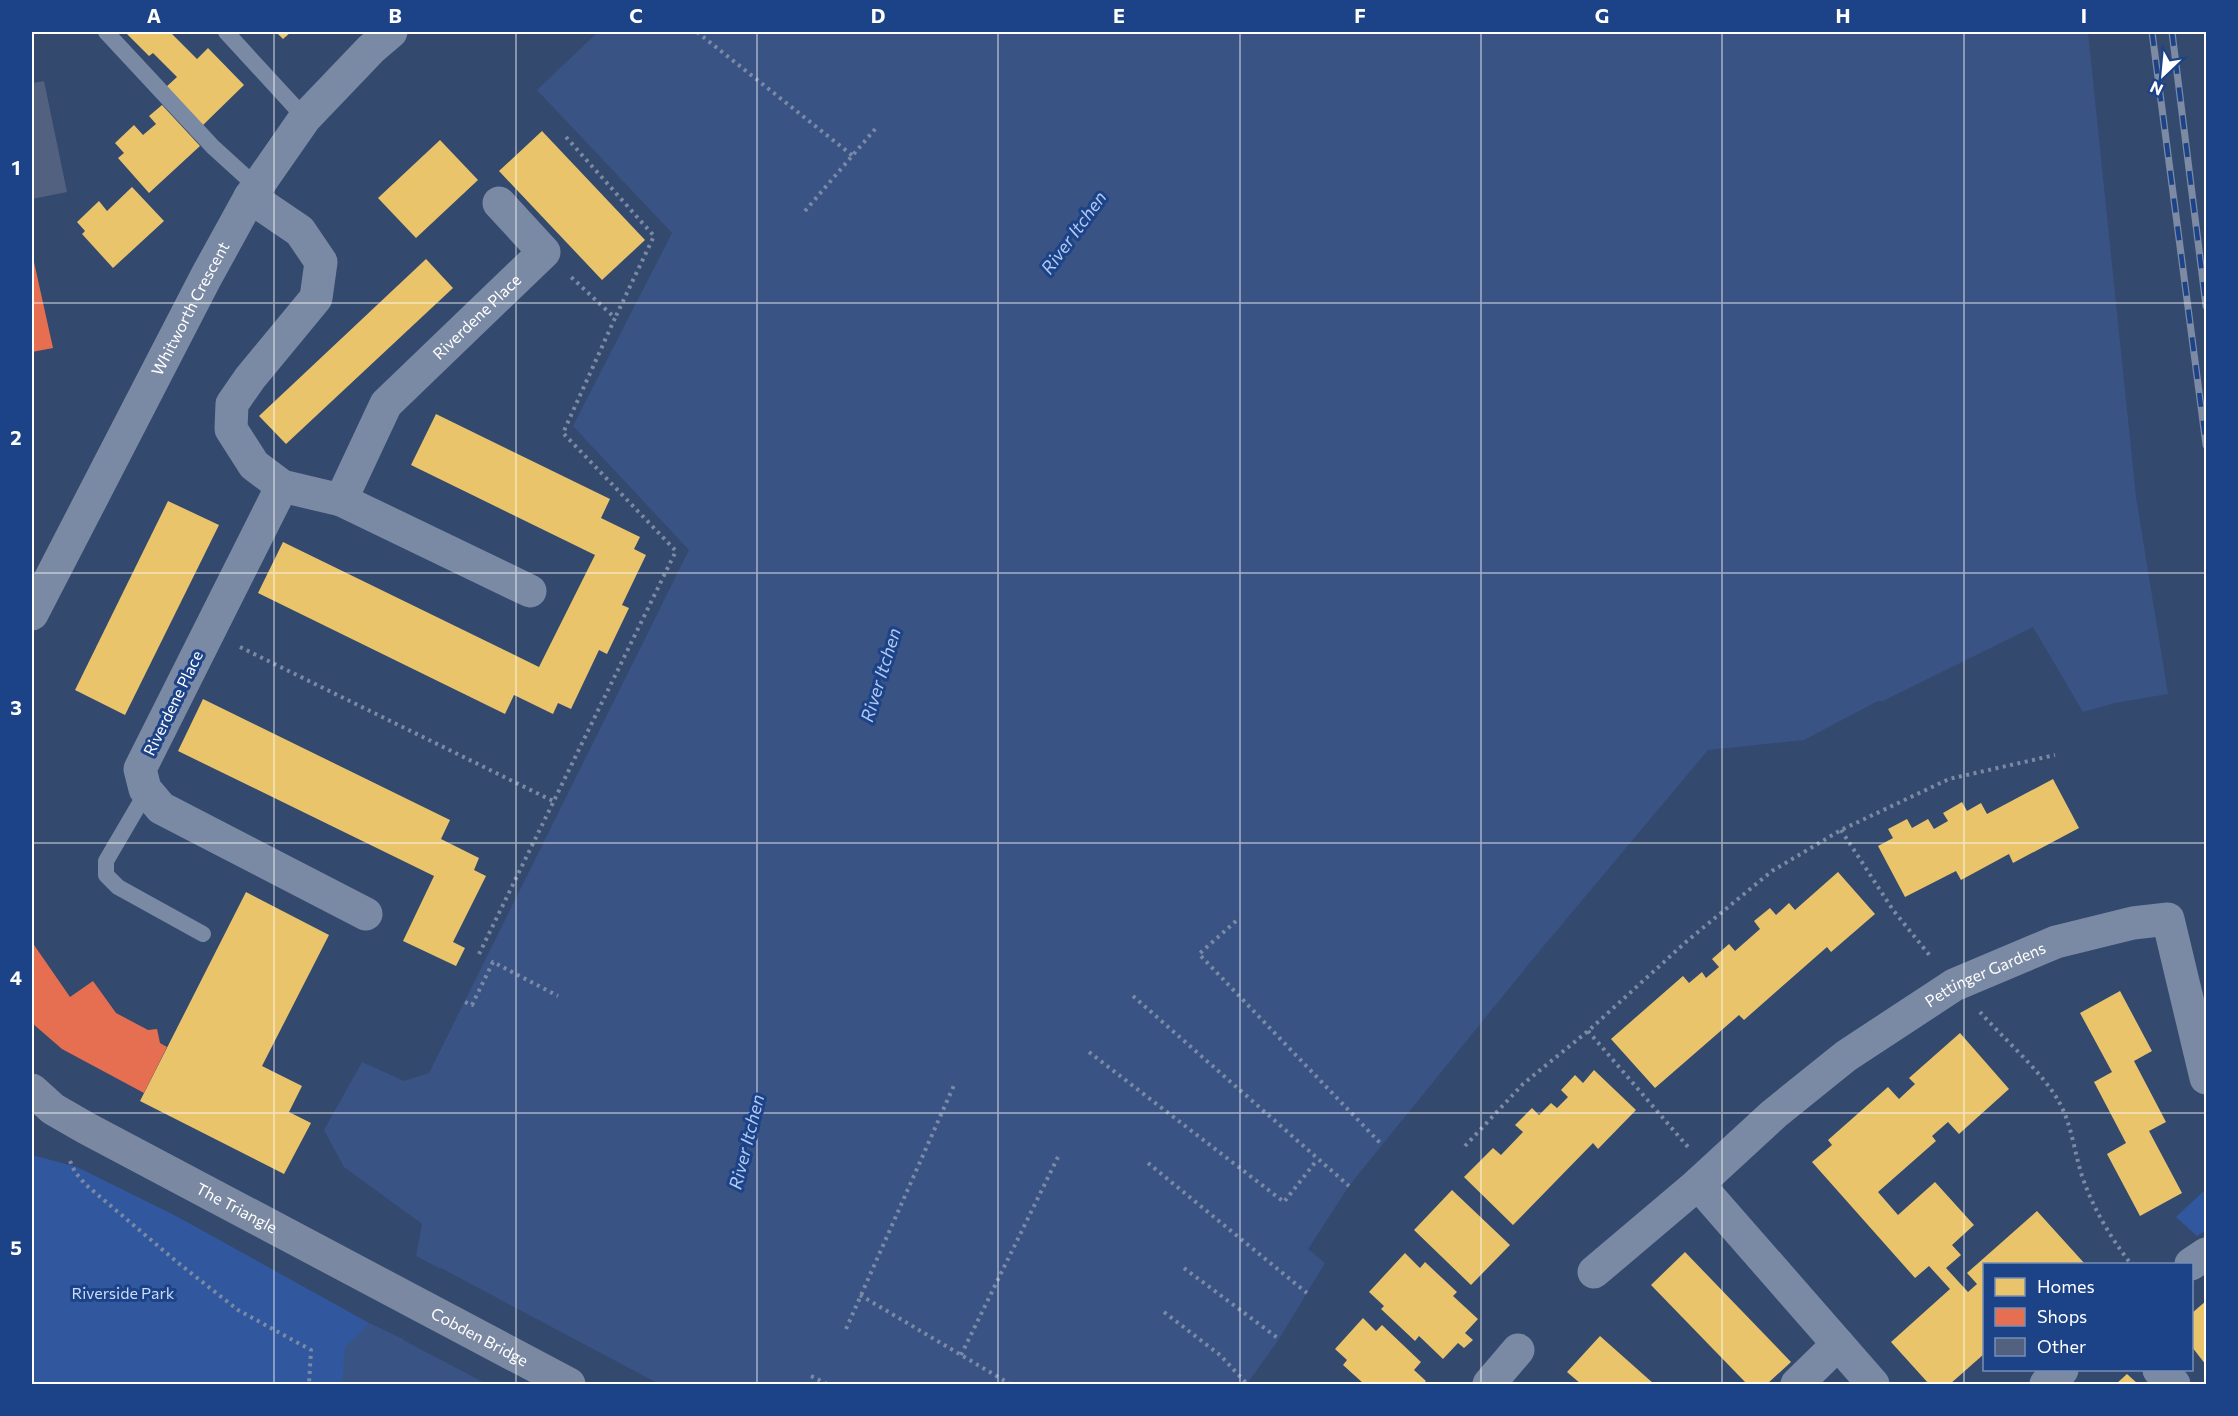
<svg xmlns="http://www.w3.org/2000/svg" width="2238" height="1416" font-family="Commissioner,sans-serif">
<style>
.green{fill:#31589e}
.water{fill:#395385}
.pier{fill:#34496e}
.homes{fill:#e9c46a}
.shops{fill:#e76f51}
.building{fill:#51617f}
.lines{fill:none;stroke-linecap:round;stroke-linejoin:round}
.path{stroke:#7b8aa4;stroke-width:4;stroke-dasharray:3 4.5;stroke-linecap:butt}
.lane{stroke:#7b8aa4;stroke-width:16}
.street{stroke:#7b8aa4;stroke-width:33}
.primary{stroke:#7a89a1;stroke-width:33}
.rail-casing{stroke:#7c8aa3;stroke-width:7}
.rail{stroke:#1c4287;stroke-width:4.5;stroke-dasharray:14;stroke-linecap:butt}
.grid{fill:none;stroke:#fff;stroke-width:1.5;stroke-opacity:0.55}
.labels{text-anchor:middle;stroke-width:6;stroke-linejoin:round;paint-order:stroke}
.street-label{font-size:16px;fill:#fff;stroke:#1c4287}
.park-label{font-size:16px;fill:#cadbf8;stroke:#1c4287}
.water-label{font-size:18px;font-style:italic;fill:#b1c9f3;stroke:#1c4287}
.neatline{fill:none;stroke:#fff;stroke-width:2}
.grid-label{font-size:20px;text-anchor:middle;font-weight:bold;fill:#fff}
</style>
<rect width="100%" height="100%" fill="#34496e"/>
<g class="green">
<path d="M32,1155l45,12 99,49 193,107 118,61h-455z"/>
<path d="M2206,1189v41l-9,6 -21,-19z"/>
</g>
<path class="water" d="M598,32h1490l48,465 32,197 -53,9 -32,9 -50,-85 -150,74h-5l-74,39 -96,10 -176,210 -150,185 -33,41 -41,63 17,14 -46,76 -32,45h-905l3,-37 24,-24 34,16 38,-70 -25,-13 6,-32 -78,-57 -20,-37 38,-68 42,19 25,-8 260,-523 -116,-124 99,-193 -135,-143z"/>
<path class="pier" d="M441,1268l218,116h-172l-84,-44z"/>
<g class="homes">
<path d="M125,32h49l-2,2 25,25 11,-11 36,37 -42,41 -37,-38 12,-11 -24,-24 -4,3z"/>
<path d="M276,32h15l-8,7z"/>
<path d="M162,105l38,41 -51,47 -31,-35 6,-5 -9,-10 19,-18 9,10 13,-11 -7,-8z"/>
<path d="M542,131l103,109 -43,40 -103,-109z"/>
<path d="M440,140l38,40 -62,58 -38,-40z"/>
<path d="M132,187l32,34 -51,47 -31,-34 3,-3 -8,-9 22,-21 8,10z"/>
<path d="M426,259l27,29 -167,156 -27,-28z"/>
<path d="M436,414l174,85 -9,19 39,19 -6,12 12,6 -24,50 7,3 -22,46 -8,-4 -28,59 -13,-6 -5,11 -39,-19 -9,19 -247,-121 25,-51 256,125 56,-112 -184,-90z"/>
<path d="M168,501l51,24 -94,190 -50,-25z"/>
<path d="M203,699l247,121 -9,19 38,19 -5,12 12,6 -33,66 12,6 -9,18 -53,-25 31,-65 -256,-125z"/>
<path d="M2053,779l26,49 -66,35 -4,-9 -48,26 -5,-9 -51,26 -27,-51 15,-8 -5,-9 19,-10 5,9 16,-9 6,10 14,-8 -5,-8 19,-11 5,9 14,-8 6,11z"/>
<path d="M1838,872l37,42 -44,38 -4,-5 -83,73 -5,-5 -84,73 -44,-49 72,-63 6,7 13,-11 4,6 13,-11 -7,-8 17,-15 6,7 25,-22 -6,-8 16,-13 6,7 13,-12 6,7z"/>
<path d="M246,892l83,43 -67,131 40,20 -13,26 22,11 -27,51 -144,-73z"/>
<path d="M2120,991l32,60 -18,10 32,61 -17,9 33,62 -42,23 -33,-62 19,-11 -32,-61 18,-10 -32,-59z"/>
<path d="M1960,1033l49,56 -50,45 -11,-12 -16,14 4,5 -58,51 20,23 37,-33 39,43 -22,20 9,10 -15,13 22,24 9,-8 -10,-11 70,-62 48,53h-101v90l-34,30h-21l-38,-42 59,-53 -21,-23 -14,12 -103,-116 20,-17 -4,-5 60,-53 11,12 16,-15 -6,-6z"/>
<path d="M1594,1070l42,40 -38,39 -5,-6 -80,82 -49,-48 29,-29 8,7 22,-23 -8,-7 17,-17 7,7 12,-12 6,5 11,-11 -7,-7 14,-15 8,8z"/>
<path d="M1452,1190l58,55 -39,40 -57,-55z"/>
<path d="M1685,1252l106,110 -24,22h-20l-96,-99z"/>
<path d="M1405,1253l15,15 5,-6 32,30 -4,4 25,23 -13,14 8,7 -9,8 -6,-5 -15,16 -24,-23 -4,5 -34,-32 3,-3 -15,-14z"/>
<path d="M2206,1301v64l-14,-18v-34z"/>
<path d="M1363,1318l13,13 6,-6 39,37 -7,8 12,11 -3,3h-59l-21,-19 4,-5 -12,-11z"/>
<path d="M1600,1336l54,48h-73l-14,-12z"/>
<path d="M2127,1374l11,10h-22z"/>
</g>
<g class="shops">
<path d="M32,253l21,95 -21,4z"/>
<path d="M32,942l38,55 23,-16 23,32 32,17 9,-1 3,14 7,4 -23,46 -82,-44 -30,-26z"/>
</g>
<path class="building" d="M44,81l23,111 -35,7v-116z"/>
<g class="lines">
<g class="path">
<path d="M697,32l156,124"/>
<path d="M566,137l88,99 -39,82"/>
<path d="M805,211l71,-83"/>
<path d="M240,647l315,155"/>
<path d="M1841,830l52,80 38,47"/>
<path d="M1236,921l-37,33 183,191"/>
<path d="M479,954l197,-403 -113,-118 52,-115 -45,-42"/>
<path d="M1133,996l216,190"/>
<path d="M465,1002l7,3 21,-43 65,34"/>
<path d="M1980,1012c22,25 64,62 79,90 13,23 15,49 23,74 11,32 28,61 49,88"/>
<path d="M1588,1031l100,116"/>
<path d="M1089,1052l195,150 33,-42"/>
<path d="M1465,1146l58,-62 65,-53 99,-90 85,-70 69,-41 108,-51 106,-24"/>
<path d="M70,1161l5,11 10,12 92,78 61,48 73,40 -2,34"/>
<path d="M1148,1163l159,130"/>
<path d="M1184,1268l95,71"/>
<path d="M860,1295l150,89"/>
<path d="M1164,1312l56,43 27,29"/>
<path d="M846,1329l109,-246"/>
<path d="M961,1355l97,-198"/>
<path d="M811,1376l16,8"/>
</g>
<g class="lane">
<path d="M106,32l107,115 44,40"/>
<path d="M226,32l79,86"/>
<path d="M147,791l-41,70v14l12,12 85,47"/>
</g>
<g class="street">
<path d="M250,197l50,34 21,31 -5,36 -66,80 -18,26 -1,25 23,36 28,21 59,14 189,91"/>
<path d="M282,486l-142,283 5,20 16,19 205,106"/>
<path id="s1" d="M341,500l45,-96 158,-152 -45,-49"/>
<path id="s2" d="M32,614l174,-337 44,-80 55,-79 66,-69 20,-17"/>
<path d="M1698,1184l175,200"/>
<path d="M2191,1264l15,-10"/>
<path id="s3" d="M1594,1272l104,-88 76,-70 72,-58 108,-71 102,-43 77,-19 35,-4 38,159"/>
<path d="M2159,1370l15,14"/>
<path d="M1489,1384l29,-34"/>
<path d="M1797,1384l41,-40"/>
<path d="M2046,1384l16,-14"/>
</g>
<path class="primary" id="s4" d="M32,1090l21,19 33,19 483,256"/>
<g class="rail-casing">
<g id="rail">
<path d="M2152,32l54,413"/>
<path d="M2172,32l34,274"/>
</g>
</g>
<use href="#rail" class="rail"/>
</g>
<path class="grid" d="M274,32v1352M516,32v1352M757,32v1352M998,32v1352M1240,32v1352M1481,32v1352M1722,32v1352M1964,32v1352M32,303h2174M32,573h2174M32,843h2174M32,1113h2174"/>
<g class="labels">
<g class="street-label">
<text dy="6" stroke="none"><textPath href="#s2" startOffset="344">Whitworth Crescent</textPath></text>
<text dy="6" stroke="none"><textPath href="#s1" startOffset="232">Riverdene Place</textPath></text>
<text transform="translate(173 703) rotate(-64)" y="6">Riverdene Place</text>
<text dy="6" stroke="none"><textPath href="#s3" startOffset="494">Pettinger Gardens</textPath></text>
<text dy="6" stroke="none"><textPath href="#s4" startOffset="237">The Triangle</textPath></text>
<text dy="6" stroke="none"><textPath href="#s4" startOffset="512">Cobden Bridge</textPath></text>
</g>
<g class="park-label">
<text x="123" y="1299">Riverside Park</text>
</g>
<g class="water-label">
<text transform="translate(1074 233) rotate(-54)" y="6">River Itchen</text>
<text transform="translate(881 675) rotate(-73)" y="6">River Itchen</text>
<text transform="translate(747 1142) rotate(-76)" y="6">River Itchen</text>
</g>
</g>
<rect width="2238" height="1416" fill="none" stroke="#1c4287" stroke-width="66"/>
<rect x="1983" y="1263" width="210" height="108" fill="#1c4287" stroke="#778eb7" stroke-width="1.5"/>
<rect x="1995" y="1278" width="30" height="18" fill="#e9c46a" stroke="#778eb7" stroke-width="1.5"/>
<text x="2037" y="1293" font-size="18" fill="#ffffff">Homes</text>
<rect x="1995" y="1308" width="30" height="18" fill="#e76f51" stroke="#778eb7" stroke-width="1.5"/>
<text x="2037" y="1323" font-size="18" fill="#ffffff">Shops</text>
<rect x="1995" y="1338" width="30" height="18" fill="#51617f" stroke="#778eb7" stroke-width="1.5"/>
<text x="2037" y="1353" font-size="18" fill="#ffffff">Other</text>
<g transform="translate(2163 75) rotate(206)" stroke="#1c4287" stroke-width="4.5" paint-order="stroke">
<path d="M0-4.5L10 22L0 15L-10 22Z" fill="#ffffff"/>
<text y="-9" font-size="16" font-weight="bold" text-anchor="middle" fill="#ffffff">N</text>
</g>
<rect x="33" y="33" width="2172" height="1350" class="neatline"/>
<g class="grid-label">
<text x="154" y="23">A</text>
<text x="395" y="23">B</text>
<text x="636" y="23">C</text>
<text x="878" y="23">D</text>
<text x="1119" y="23">E</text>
<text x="1360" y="23">F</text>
<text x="1602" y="23">G</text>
<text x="1843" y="23">H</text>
<text x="2084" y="23">I</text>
<text x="16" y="175">1</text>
<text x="16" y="445">2</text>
<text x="16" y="715">3</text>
<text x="16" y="985">4</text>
<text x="16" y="1255">5</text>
</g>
</svg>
